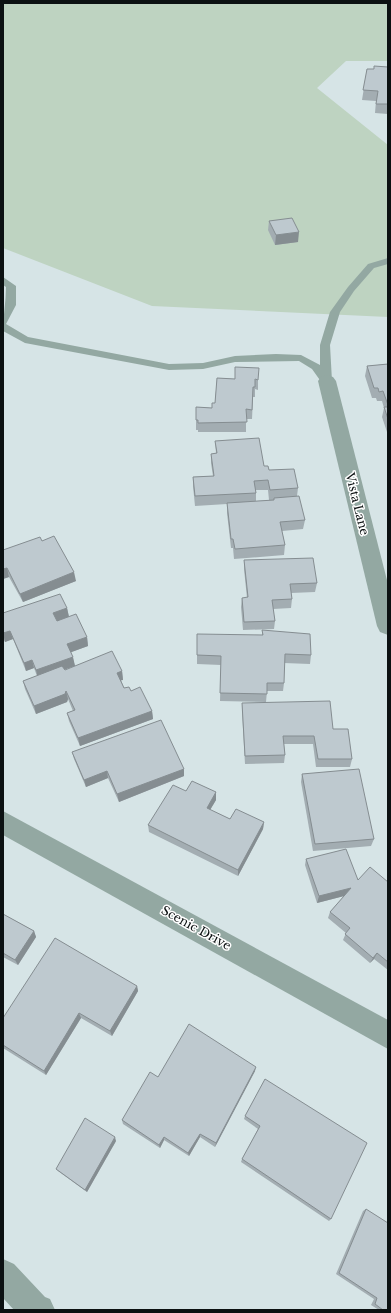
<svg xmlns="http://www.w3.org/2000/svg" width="391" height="1313" font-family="'Libre Baskerville',serif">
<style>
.green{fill:#bed3c1}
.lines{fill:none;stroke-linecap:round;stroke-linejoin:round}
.lane{fill:#93a8a2;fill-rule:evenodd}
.street{fill:#93a8a2;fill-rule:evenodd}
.wall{fill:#a3adb2;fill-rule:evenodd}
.shaded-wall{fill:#858d91}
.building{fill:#bec9cf;stroke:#858d91}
.labels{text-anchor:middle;stroke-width:3;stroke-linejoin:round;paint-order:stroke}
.street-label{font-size:12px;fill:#0c1112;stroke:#fff}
</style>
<rect width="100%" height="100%" fill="#d6e4e6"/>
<path class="green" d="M3,3h385v58h-42l-29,27 71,57v172l-236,-11 -149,-58z"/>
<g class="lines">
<path class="lane" d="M388,258v6l-14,4 -20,23 -14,21 -10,33 2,36 -5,4 -5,-2 -10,-14 -13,-8 -64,1 -32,7 -34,1 -144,-27 -22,-12c0,-15 3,-29 3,-44l-3,-2v-8l13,9v19l-10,19 22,13 141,27 34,-1 32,-7 41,-2 25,1 19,10v-20l10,-33 18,-25 20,-23z"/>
<g class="street">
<path d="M327,375l6,2 3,4 52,203v51l-8,-3 -3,-6 -59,-245 3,-4z"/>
<path d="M3,811l385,209v29l-385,-214z"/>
<path d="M3,1259l11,5 31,33 5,2 5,11h-41l-11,-12z"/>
</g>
</g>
<g class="wall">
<path d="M388,67v47l-13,-1 1,-12 -14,-1 5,-31h7z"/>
<path d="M269,221l29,21 -23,3 -7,-15z"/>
<path d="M388,364v71l-6,-18 2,-9 -2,-7h-5l-1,-3h-4l-7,-22 2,-10z"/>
<path d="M217,378l41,2v10l-3,-1v8h-2l-1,22h-6v13h-48v-2h-2v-23l16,1 3,-5z"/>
<path d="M215,441l49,25 5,4 29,18 -1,8 8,24 -2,9 -21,2 3,14 -1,10 -50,4 -1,-11h-2l-4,-35v-9l-32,2 -2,-20v-9l20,-1 -2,-13v-9l5,-1zM256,490h12l1,10h4l-17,1z"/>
<path d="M42,541l34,40 -53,21 -14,-25 -6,2v-29z"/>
<path d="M244,560l73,23 -2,9 -24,1 1,6 -1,9 -18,1 2,12 -1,8 -31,1 -2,-23 1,-9h5l-3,-29z"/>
<path d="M67,608l2,9 18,20 1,9 -17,6 4,14 -11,3 1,1 57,1 1,9h-2l3,8 7,3 21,20 1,8 -73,27 -11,-25 -2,-8 6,-2 -5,-12 -1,3 -31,12 -11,-25 -2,-8 14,-5 -3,-8 -8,3 -13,-32 -8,3 -2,-4v-25z"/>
<path d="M262,630l49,25 -1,9 -26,-1v20l-1,8h-16l-1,11 -46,-1 1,-36 -24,-1v-9l65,-20z"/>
<path d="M242,703l91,26 19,30 -2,8h-34l-3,-23h-29l1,11 -1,8 -39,1 -3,-53z"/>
<path d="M72,752l112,17v7l-65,26 -11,-24 -22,9 -12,-28z"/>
<path d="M302,774l72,65 -3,7 -58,5 -12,-69z"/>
<path d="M186,791l30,1v8l-6,10 20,9 34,3 -1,7 -25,47 -89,-44 -1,-7z"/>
<path d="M306,859l52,21 30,2v88l-14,-11 -4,4 -27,-23 3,-7 -18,-15 2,-6 14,-16 -27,7 -12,-38z"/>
<path d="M3,914l31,17 2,6 -18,28 -15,-8z"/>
<path d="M137,986l1,5 -26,45 -31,-18 -35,57 -43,-27v-30z"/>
<path d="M255,1071l-40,76 -15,-10 -11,19 -25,-16 -4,8 -37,-24 -1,-4 36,-43z"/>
<path d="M265,1079l66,140 -2,2 -88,-59 1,-3 16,-30 -14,-10 1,-3z"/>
<path d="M116,1141l-29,51 -29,-21 -2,-2z"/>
<path d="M366,1209l22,101h-9l-8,-5 3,-6 -38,-25 27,-63z"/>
</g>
<g class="shaded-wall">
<path d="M299,232l-1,10 -23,3 1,-10z"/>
<path d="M7,568l2,9 -6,2v-10z"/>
<path d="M74,572l2,9 -53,21 -3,-8z"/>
<path d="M67,608l2,9 -14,5 -2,-9z"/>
<path d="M10,631l3,8 -8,3 -2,-9z"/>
<path d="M87,637l1,9 -19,7 -2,-9z"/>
<path d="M73,657l2,9 -37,13 -2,-9z"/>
<path d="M32,660l2,8 -8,3 -2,-8z"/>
<path d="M122,671l1,9 -5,1 -1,-8z"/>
<path d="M66,691l2,8 -1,3 -31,12 -2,-8z"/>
<path d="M152,711l1,8 -73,27 -2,-8z"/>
<path d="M184,769v7l-65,26 -2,-8z"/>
<path d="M107,771l1,7 -22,9 -2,-7z"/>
<path d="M216,792v8l-9,15v-7z"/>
<path d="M264,822l-1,7 -25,47v-6z"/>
<path d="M351,888l-3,7 -31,8 2,-7z"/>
<path d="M34,931l2,6 -18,28 -3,-5z"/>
<path d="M377,953l-3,6 -4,4 3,-5z"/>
<path d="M137,986l1,5 -26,45 -2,-5z"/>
<path d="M79,1013l2,5 -35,57 -2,-4z"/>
<path d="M256,1067l-1,4 -40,76 1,-4z"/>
<path d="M200,1134v3l-11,19 -1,-3z"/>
<path d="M115,1137l1,4 -29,51 -2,-2z"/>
<path d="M164,1137v3l-4,8 -1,-3z"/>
</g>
<g class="building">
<path d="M374,66l14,1v37h-12l2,-13 -15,-1 4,-21h7z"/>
<path d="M292,218l7,14 -23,3 -7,-14z"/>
<path d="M388,364v41l-5,-14 -4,1 -1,-4h-4l-7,-22z"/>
<path d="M235,367l24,1 -1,12 -3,-1v8h-2l-1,23 -6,-1 1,13 -49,1v-3h-2v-13l16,1v-5h3l2,-25 18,1z"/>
<path d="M384,407h4v12z"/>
<path d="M259,438l5,28h4l1,4 25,-1 4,19 -28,2 -2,-10 -14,1 2,12 -61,3 -2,-19 21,-1 -3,-22 6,-1 -2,-12z"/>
<path d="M299,496l6,24 -25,2 5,23 -50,4 -2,-10h-2l-4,-36 47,-3v-2z"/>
<path d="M54,536l20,36 -54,22 -13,-26 -4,1v-19l37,-13 2,4z"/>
<path d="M313,558l4,25 -27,1 2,15 -20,1 3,21 -31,1 -2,-24 6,-1 -4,-37z"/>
<path d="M60,594l7,14 -14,5 4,8 19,-7 11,23 -20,7 6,13 -37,13 -4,-10 -8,3 -14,-32 -7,2v-20z"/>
<path d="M262,630l48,4 1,21 -26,-1 -1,29h-17v11l-47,-1 1,-37 -24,-1v-21l66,1z"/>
<path d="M112,651l10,20 -5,2 7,15 5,-1 2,4 9,-4 12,24 -74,27 -11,-25 8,-3 -9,-19 -1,3 -31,12 -11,-25 39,-15 3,4z"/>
<path d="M330,701l3,28h15l4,30h-34l-4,-23h-31l2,19 -40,1 -3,-53z"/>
<path d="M161,720l23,49 -67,25 -10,-23 -23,9 -12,-28z"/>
<path d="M359,769l15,70 -59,5 -13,-70z"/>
<path d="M192,781l24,11 -9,16 23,11 6,-10 28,13 -26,48 -90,-45 25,-40 13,6z"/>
<path d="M346,849l12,31 12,-13 18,15v80l-11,-9 -4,5 -28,-24 5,-6 -20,-16 21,-24 -32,8 -13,-37z"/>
<path d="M3,914l31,17 -19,29 -12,-7z"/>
<path d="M55,938l82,48 -27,45 -31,-18 -35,58 -41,-26v-27z"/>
<path d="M189,1024l67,43 -40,76 -16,-9 -12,19 -24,-16 -5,8 -37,-25 28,-48 8,5z"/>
<path d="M265,1079l102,64 -36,76 -89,-60 18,-33 -15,-10z"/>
<path d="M85,1118l30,19 -30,53 -29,-21z"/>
<path d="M366,1209l22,14v87h-5l-8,-6 2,-6 -38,-25z"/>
</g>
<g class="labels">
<g class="street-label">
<text transform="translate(357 504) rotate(76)" y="4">Vista Lane</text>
<text transform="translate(196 928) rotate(29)" y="4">Scenic Drive</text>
</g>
</g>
<rect width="391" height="1313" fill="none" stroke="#0c1112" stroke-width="8"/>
</svg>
